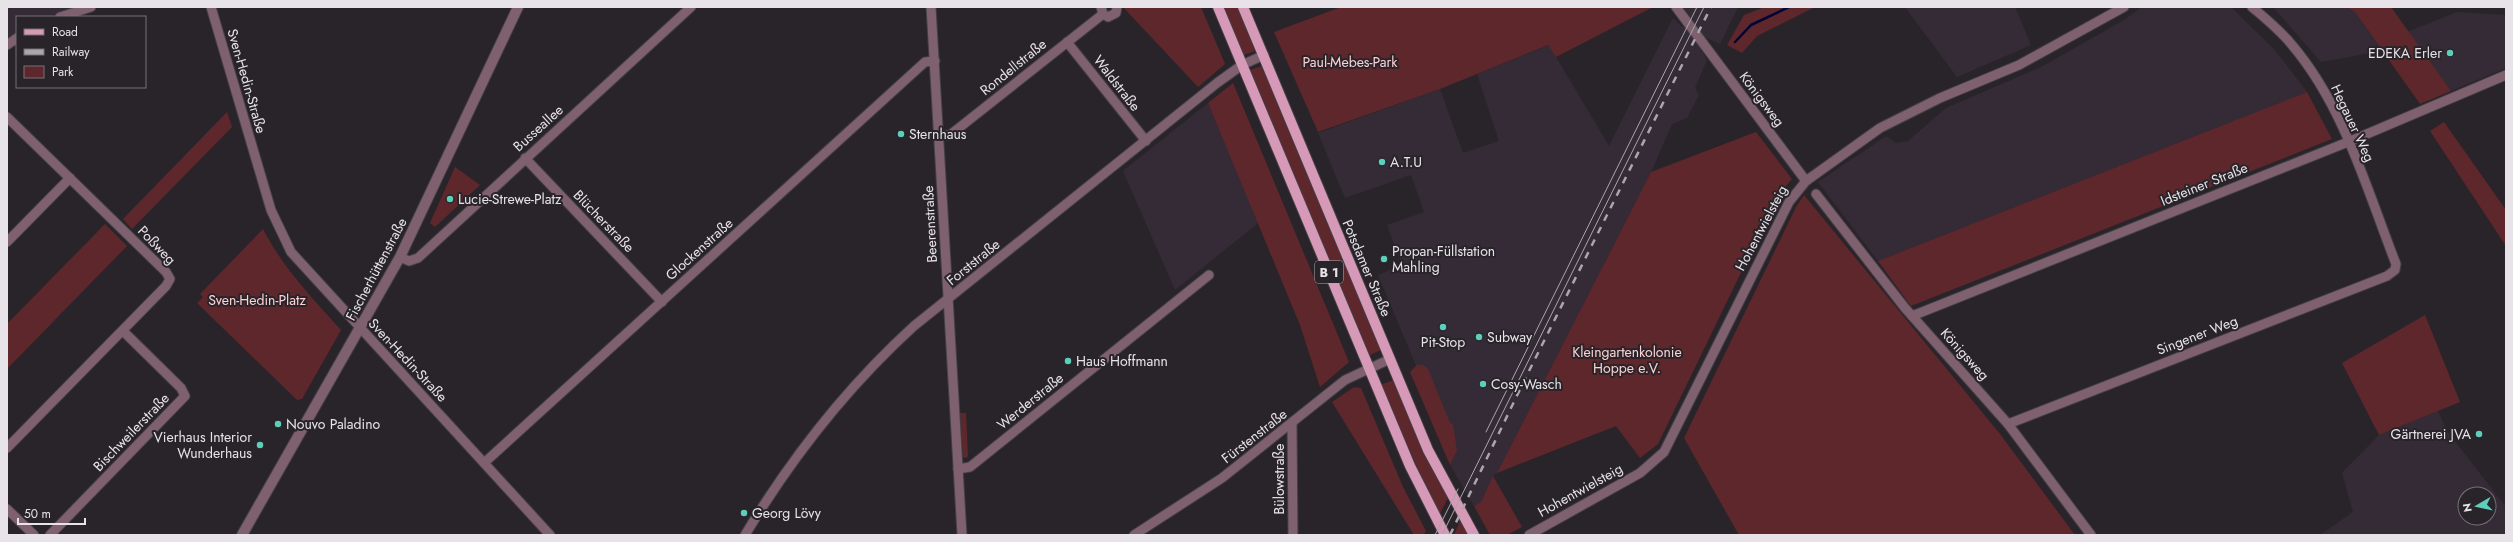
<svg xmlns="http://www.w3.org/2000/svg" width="2513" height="542" font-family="Jost,sans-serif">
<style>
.built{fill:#352b37;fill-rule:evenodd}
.green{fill:#5e272c}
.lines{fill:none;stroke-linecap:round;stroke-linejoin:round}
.stream{stroke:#000436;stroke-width:2.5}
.minor-casing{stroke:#443f45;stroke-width:11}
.tertiary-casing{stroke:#443f45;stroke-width:12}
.primary-casing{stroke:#443f45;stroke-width:12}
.minor{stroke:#7e606e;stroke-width:9}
.tertiary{stroke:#7e606e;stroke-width:10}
.primary{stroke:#d699b7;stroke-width:10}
.tram{stroke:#aaa6ab;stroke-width:1}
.rail{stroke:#aaa6ab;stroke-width:2.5;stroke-dasharray:7 7;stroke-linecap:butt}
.poi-dot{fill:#5dceb9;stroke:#29242a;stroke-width:1.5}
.labels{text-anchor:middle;stroke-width:4;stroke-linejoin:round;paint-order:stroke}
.shield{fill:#29242a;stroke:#aeaaaf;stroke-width:1}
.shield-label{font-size:13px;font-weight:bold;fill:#e7e3e8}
.poi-label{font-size:14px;fill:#e7e3e8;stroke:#29242a;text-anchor:start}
.park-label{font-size:14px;fill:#fed1d2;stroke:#29242a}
.street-label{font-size:14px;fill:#e7e3e8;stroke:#29242a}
</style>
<rect width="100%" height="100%" fill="#29242a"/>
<g class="built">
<path d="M7,7h69l-28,10h-31v17l-10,5z"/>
<path d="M1683,7h55l-18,37 -16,-7 -4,11 7,12 -12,28 4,7 -12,23 -15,6 -21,48 -154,301 -3,2 -13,27 -7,4 -24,-41 7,-14 -26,-50 -53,-126 24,-10 -15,-40 37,-13 -13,-37 -66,23 -27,-65 122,-44 23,64 36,-12 -22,-67 72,-29 60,101 64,-128 9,9 7,-13z"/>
<path d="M1905,7h110l16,38 -74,32z"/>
<path d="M2142,7h89l44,43 32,42 -429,169 -60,-79 68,-46 10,7 12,-2 38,-33 97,-42 81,-46z"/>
<path d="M2273,7h73l9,5 27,39 -61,11z"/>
<path d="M2457,12l49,3v53l-55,23 -44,-59z"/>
<path d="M1208,103l50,120 -83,67 -52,-119z"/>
<path d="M2438,411l8,19 60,77v28h-186l33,-23 -11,-39 37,-38zM2465,494h24v24h-24z"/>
</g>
<g class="green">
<path d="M1123,7h78l24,57 -27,23z"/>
<path d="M1222,7h16l17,44 -11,4 -3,-1z"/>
<path d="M1341,7h312l-97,50 -8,-12 -108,44 -122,43 -44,-100z"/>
<path d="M1765,7h50l-58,29 -15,17 -15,-8 17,-30z"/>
<path d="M2346,7h45l60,84 -31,13 -65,-92z"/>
<path d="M1262,66l119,284 -13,6 -118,-283v-3z"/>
<path d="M1233,83l116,279 -29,25 -20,-62 -92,-222z"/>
<path d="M2307,92l25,47 -421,167 -33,-45z"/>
<path d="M227,112l5,15 -100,102 -9,-10z"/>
<path d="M2444,122l62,88v36l-76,-115z"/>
<path d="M1756,132l36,47 -13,15 -121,250 -18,14 -24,-32 -119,47 154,-301z"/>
<path d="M455,167l25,18 -45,42 -5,-4z"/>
<path d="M1804,195l196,239 75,101h-336l-55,-97 112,-231z"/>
<path d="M105,224l22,22 -120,123v-45z"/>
<path d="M263,229c20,39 49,69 78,101l-39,69 -5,1 -100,-97 6,-6 -3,-3z"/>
<path d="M2425,315l35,87 -81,33 -37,-72z"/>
<path d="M1417,365h6l5,4 22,54 3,1 4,27 -7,14 -40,-93z"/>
<path d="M1394,380l35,83 19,35 -9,17 -59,-130z"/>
<path d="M1354,387l7,1 42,99 23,44 -2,4h-10l-82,-133z"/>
<path d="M960,413h6l2,43 -2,2 -3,-1z"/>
<path d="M1493,476l29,51 -15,8h-17l-16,-29 7,-4z"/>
<path d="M1460,521l9,14h-15z"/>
</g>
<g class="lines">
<path class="stream" d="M1735,42l16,-17 38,-18"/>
<g class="minor-casing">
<g id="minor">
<path d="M211,7l60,203 20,42 259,283"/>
<path d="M931,7l31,528"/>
<path d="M1101,7l2,7 5,3 8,-4 1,-6"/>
<path d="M1676,7l130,174"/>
<path d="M60,17l31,-10"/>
<path d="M1067,42l79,99"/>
<path d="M7,45l10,-7"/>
<path d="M7,117l159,155 4,7 -4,7 -159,162"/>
<path d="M939,136l11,-1 153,-121"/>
<path d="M525,158l137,144"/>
<path d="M1816,194l89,114 103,116 83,111"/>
<path d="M7,242l63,-64"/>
<path d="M400,257l9,4 9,-3 273,-251"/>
<path d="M1912,316l436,-174 158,-67"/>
<path d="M1292,424l1,111"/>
<path d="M2008,424l379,-148 8,-6 1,-6c-29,-74 -52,-158 -104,-219 -11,-14 -26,-26 -40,-38"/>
<path d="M484,463l441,-401 10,-1"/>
<path d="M958,469l12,-2 239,-192"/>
<path d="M7,509l27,26"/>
<path d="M50,535l135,-139 -4,-8 -58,-57"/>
<path d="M745,535c47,-78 102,-148 169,-209l303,-243 25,-18 22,-10"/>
<path d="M1134,535l88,-57 123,-98 45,-21"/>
<path d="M1529,535l111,-62 24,-21 125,-250 17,-21 74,-53 60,-30 79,-33 105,-58"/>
</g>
</g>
<g class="tertiary-casing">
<path id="tertiary" d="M242,535l158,-278 118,-250"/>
</g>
<g class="primary-casing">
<g id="primary">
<path d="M1218,7l192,459 35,69"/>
<path d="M1243,7l185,443 46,85"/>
</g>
</g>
<use href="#minor" class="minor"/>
<use href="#tertiary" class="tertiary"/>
<use href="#primary" class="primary"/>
<g class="tram">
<path d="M1486,432l211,-425"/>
<path d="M1435,535l23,-46"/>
<path d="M1442,535l262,-528"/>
</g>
<path class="rail" d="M1450,535l73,-152 188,-376"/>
</g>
<g class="poi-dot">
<circle cx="2450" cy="53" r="4"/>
<circle cx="901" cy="134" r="4"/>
<circle cx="1382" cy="162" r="4"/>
<circle cx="450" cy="199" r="4"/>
<circle cx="1384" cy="259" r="4"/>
<circle cx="1443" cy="327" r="4"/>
<circle cx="1479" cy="337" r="4"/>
<circle cx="1068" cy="361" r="4"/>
<circle cx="1483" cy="384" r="4"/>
<circle cx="278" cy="424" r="4"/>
<circle cx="2479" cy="434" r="4"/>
<circle cx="260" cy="445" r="4"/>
<circle cx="744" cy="513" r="4"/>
</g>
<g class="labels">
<rect class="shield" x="1315" y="261" width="28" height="22" rx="3"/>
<g class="shield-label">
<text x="1329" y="277">B 1</text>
</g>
<g class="poi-label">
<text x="2442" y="58" text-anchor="end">EDEKA Erler</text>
<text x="909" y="139">Sternhaus</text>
<text x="1390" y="167">A.T.U</text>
<text x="458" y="204">Lucie-Strewe-Platz</text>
<text x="1392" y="256">Propan-Füllstation<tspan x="1392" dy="16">Mahling</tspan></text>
<text x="1487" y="342">Subway</text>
<text x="1443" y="347" text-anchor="middle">Pit-Stop</text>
<text x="1076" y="366">Haus Hoffmann</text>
<text x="1491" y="389">Cosy-Wasch</text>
<text x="286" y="429">Nouvo Paladino</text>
<text x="2471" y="439" text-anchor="end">Gärtnerei JVA</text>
<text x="252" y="442" text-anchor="end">Vierhaus Interior<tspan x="252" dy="16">Wunderhaus</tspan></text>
<text x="752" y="518">Georg Lövy</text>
</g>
<g class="park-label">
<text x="1350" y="67">Paul-Mebes-Park</text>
<text x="257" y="305">Sven-Hedin-Platz</text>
<text x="1627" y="357">Kleingartenkolonie<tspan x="1627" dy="16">Hoppe e.V.</tspan></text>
</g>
<g class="street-label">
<text transform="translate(1013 67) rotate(-39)" y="5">Rondellstraße</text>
<text transform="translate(247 81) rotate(74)" y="5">Sven-Hedin-Straße</text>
<text transform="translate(1117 83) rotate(52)" y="5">Waldstraße</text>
<text transform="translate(1762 99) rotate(53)" y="5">Königsweg</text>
<text transform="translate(2353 123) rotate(65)" y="5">Hegauer Weg</text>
<text transform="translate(538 128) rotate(-42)" y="5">Busseallee</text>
<text transform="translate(2204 184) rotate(-22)" y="5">Idsteiner Straße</text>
<text transform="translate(604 221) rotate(46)" y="5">Blücherstraße</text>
<text transform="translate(930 224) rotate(-93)" y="5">Beerenstraße</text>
<text transform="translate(1761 228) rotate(-62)" y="5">Hohentwielsteig</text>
<text transform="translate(157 245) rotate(46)" y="5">Poßweg</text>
<text transform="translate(699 249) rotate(-42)" y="5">Glockenstraße</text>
<text transform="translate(973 262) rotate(-39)" y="5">Forststraße</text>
<text transform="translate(1367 268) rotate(67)" y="5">Potsdamer Straße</text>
<text transform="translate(376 269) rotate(-62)" y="5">Fischerhüttenstraße</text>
<text transform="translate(2197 335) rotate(-21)" y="5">Singener Weg</text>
<text transform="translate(1965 354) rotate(48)" y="5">Königsweg</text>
<text transform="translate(408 360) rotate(47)" y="5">Sven-Hedin-Straße</text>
<text transform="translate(1030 401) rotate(-39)" y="5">Werderstraße</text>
<text transform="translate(131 432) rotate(-46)" y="5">Bischweilerstraße</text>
<text transform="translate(1254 436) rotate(-38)" y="5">Fürstenstraße</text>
<text transform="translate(1279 479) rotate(-90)" y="5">Bülowstraße</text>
<text transform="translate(1580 490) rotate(-29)" y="5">Hohentwielsteig</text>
</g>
</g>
<rect width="2513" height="542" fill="none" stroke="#e7e3e8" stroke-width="16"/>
<rect x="16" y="16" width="130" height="72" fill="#29242a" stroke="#757076"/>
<rect x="24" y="29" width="20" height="6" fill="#d699b7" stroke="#757076"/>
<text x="52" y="36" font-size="12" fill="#e7e3e8">Road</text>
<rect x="24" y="49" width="20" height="6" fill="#aaa6ab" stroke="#757076"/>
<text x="52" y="56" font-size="12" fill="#e7e3e8">Railway</text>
<rect x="24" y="66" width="20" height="12" fill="#5e272c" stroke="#757076"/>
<text x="52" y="76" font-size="12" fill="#e7e3e8">Park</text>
<g transform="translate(2477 506) rotate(261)"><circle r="19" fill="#29242a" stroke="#757076"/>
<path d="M0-3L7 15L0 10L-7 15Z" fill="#5dceb9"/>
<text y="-6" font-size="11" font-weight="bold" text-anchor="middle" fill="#e7e3e8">N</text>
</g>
<path d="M18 518v6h67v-6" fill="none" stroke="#e7e3e8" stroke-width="2"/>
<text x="24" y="518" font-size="12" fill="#e7e3e8" stroke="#29242a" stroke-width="3" paint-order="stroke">50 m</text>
</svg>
